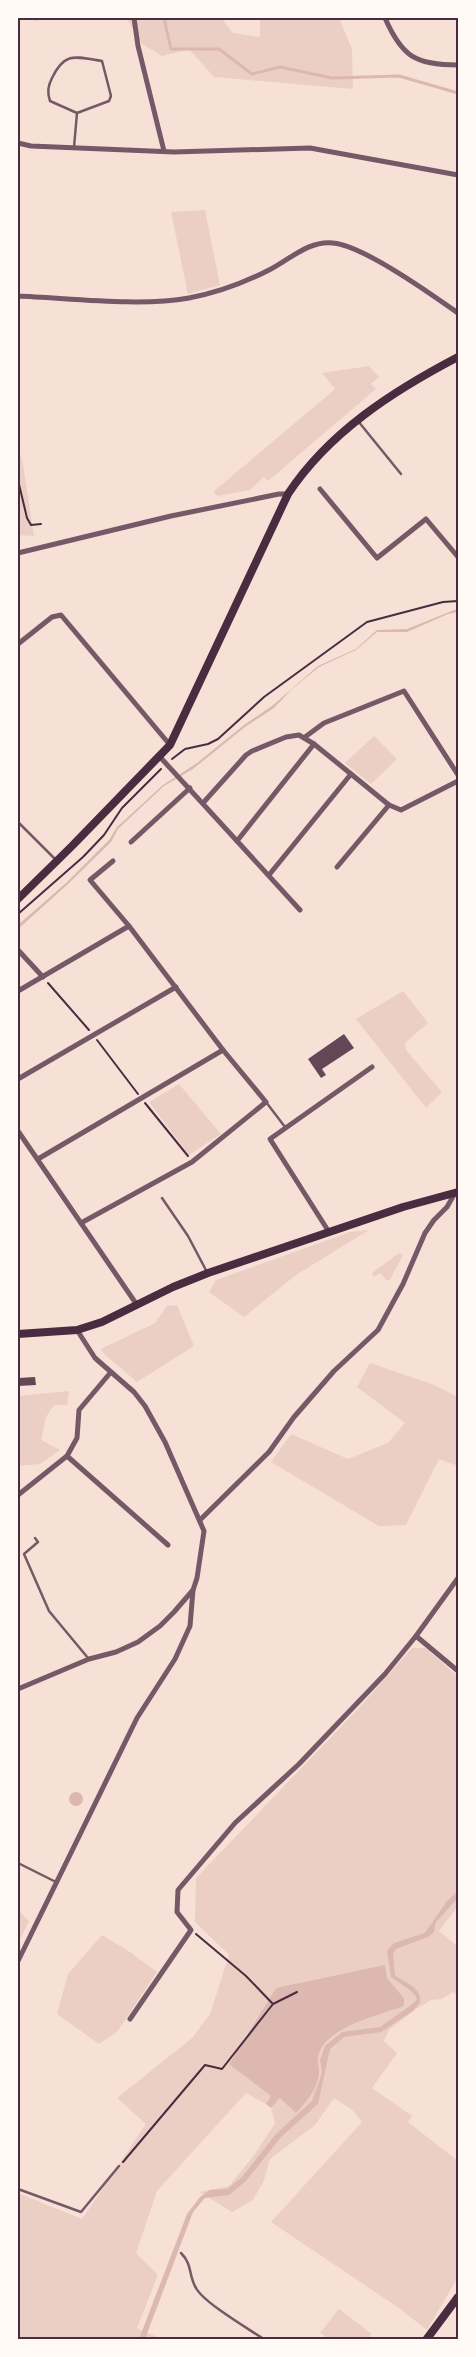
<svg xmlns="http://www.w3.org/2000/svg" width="476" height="2357" font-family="'Crimson Pro',serif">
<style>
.green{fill:#ebcfc5}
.water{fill:#dcb8b0}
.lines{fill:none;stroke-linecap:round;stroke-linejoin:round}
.stream{stroke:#dcb8b0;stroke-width:3}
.building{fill:#644757}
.path{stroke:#4a2c40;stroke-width:2}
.service{stroke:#755966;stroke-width:2.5}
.minor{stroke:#755966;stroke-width:5}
.secondary{stroke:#4a2c40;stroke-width:8}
.neatline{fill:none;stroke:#4a2c40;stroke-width:2}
</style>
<rect width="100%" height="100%" fill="#f7e1d7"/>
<g class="green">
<path d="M126,18h95l12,15 27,4v-19h79l13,31 1,40 -139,-12 -25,-28 -27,7 -20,-12z"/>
<path d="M205,210l15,75 -32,9 -17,-82z"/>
<path d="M369,366l10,11 -8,7 5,5 -102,87 -7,5 -3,-4 -14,13 -32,6 -5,-4 122,-103 -13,-16z"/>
<path d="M18,447l5,17 11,72 -16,-1z"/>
<path d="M374,736l23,23 -26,25 -26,-21z"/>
<path d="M403,991l25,32 -23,20 1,7 36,42 -16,16 -70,-89z"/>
<path d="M179,1084l42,50 -32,21 -40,-53z"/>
<path d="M369,1230l-73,45 -52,42 -35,-25 7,-12 134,-48z"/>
<path d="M399,1253l4,2 -13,25h-4l-6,-7 -6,4 -2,-4z"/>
<path d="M177,1305l17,41 -57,36 -33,-28 -3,-5 54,-26 12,-17z"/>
<path d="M370,1363l62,21 26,13v69l-19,-7 -33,66 -27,1 -108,-64 20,-28 57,25 40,-16 17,-20 -48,-36z"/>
<path d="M69,1391l-2,14h-13l-8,12 -5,23 19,10 -20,14 -22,2v-70z"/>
<path d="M412,1648h14l32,29v229l-19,25 19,16v49l-5,-4 -11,7 -11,1 -15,9 -27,21 -5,11 13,12 -25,35 40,28 -4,6 50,39v116l-31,53 -31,-24 -125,-84 91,-100 -10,-12 -18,-12 -19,27 -45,34 -6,21 -11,20 -21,12 -33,-20 30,-6 26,-32 20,-31 -4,-15 9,-10 40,-25c-1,-4 -3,-11 -2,-15 6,-30 61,-43 86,-52v-8l-17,-20 -111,10 -47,75 43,34 -6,7 -20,-11 -89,98 -21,62 22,22 -21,53 25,11h-144v-146l64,26 64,-95 -29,-26 75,-60 18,-24 19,-59 -34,-33 1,-44 162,-169z"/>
<path d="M18,1910l11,11 -11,23z"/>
<path d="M102,1935l28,17 27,20 -40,60 -18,12 -42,-30 11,-40z"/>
<path d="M339,2309l33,25 -4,5h-39l-9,-6z"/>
</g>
<g class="water">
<path d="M454,610h4v2l-10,2 -41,18h-30l-21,18 -37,17 -28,23 -17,18 -29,19 -52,42 -29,17 -46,43 -7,13 -44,43 -49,44v-4l48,-42 43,-43 8,-13 46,-42 34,-22 47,-38 28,-19 46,-40 38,-17 21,-19 30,-1z"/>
<circle cx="76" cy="1799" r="7"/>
<path d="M458,1891v7l-22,24 -2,10 -6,5 -32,12 -3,5 2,21c10,8 27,12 25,27l-6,8 -33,22 -37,5 -14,12 -12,55 -37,33 -35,44 -17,14 -24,3 -12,14 -48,127h-6l48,-125 13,-17 10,-7 17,-1 15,-12 34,-43 36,-33 10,-28 -2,-13 5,-14 17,-14 38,-5 34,-24 3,-4c-4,-10 -18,-15 -26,-22l-4,-26 7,-8 31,-10 22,-32z"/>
<path d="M385,1965l2,13 17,20v8c-24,9 -82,22 -86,52 -1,5 2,11 1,16 -2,16 -13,28 -23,39l-16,-15 -9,10 -5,-4 5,-8 -42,-32 47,-76z"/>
</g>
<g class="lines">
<g class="stream">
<path d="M28,18l9,1 2,-1"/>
<path d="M164,18l7,31h48l33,25 28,-7 52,11 67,-2 59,17"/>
</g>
</g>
<g class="building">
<path d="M344,1034l10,14 -32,21 4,6 -5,3 -13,-19z"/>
<path d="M35,1377l1,8 -18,1v-8z"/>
</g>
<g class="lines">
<g class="path">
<path d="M18,480l9,38 4,7 10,-1"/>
<path d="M172,759l13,-10 23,-5 10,-5 46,-42 103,-75 76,-20 15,-1"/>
<path d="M18,914l65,-57 21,-22 18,-27 39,-39"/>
<path d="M48,983l41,47"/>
<path d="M97,1040l41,54"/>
<path d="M145,1103l43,53"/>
<path d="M196,1934l50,42 26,27"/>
<path d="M123,2162l82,-97 17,4 51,-65 24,-12"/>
</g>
<g class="service">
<path d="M74,147l3,-34 32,-12 2,-5 -9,-35c-26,-4 -37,-10 -50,17 -4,8 -5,14 -2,23l27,12"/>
<path d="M358,421l43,53"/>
<path d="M18,822l38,38"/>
<path d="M266,1102l19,25"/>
<path d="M162,1198l26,38 19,36"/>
<path d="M35,1538l3,4 -14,12 25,57 39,47"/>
<path d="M18,1863l38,19"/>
<path d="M18,2189l63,23 38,-46"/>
<path d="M181,2253c12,12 7,22 15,35 8,15 53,41 69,52"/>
</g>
<g class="minor">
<path d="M134,18l4,28 26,105"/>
<path d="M385,18c17,39 31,47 73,47"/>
<path d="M18,143l13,3 143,6 136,-4 148,27"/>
<path d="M18,296c51,2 121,11 171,2 27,-5 57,-16 82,-29 19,-10 39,-29 62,-26 31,3 98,51 125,70"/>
<path d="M320,489l57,69 49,-39 32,38"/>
<path d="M18,553l153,-37 108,-22h9"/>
<path d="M18,644l34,-27 9,-2 109,130"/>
<path d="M305,737l19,-14 80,-32 54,84"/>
<path d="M160,757l77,84"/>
<path d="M203,803l43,-48 6,-4 34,-14 13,-2 15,9 37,30"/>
<path d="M131,842l59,-54"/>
<path d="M113,861l-23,19 39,46"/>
<path d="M337,867l52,-62"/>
<path d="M269,875l82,-101 38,31 12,5 57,-29"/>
<path d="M300,910l-63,-69 77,-97"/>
<path d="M18,950l25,27"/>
<path d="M18,991l111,-65 94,124 -185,109"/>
<path d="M18,1079l158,-92"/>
<path d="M18,1131l119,174"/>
<path d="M81,1223l111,-61 74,-60 -43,-52"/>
<path d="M329,1232l-59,-93 102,-72"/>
<path d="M67,1456l101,89"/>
<path d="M18,1495l49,-39 10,-18 2,-28 32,-38"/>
<path d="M200,1520l69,-68 25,-35 40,-46 44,-41 25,-46 22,-51 9,-13 13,-13 8,-14"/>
<path d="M416,1636l42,35"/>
<path d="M18,1689l71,-30 27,-7 22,-10 22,-16 14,-14 19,-22 4,-12 7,-47 -39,-89 -20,-36 -11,-14 -39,-34 -18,-28"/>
<path d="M18,1961l119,-243 38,-59 15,-33 3,-36"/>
<path d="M130,2019l61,-89 -14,-18 1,-22 57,-67 64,-59 86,-90 31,-38 42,-58"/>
</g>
<g class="secondary">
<path d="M18,899l54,-53 98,-101 118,-251c41,-62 105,-103 170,-137"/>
<path d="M18,1334l59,-4 25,-8 71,-35 35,-14 195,-66 55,-15"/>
<path d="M426,2340l32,-43"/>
</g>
</g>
<rect width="476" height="2357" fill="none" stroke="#fffaf5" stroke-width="38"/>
<rect x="19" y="19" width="438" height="2319" class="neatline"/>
</svg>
